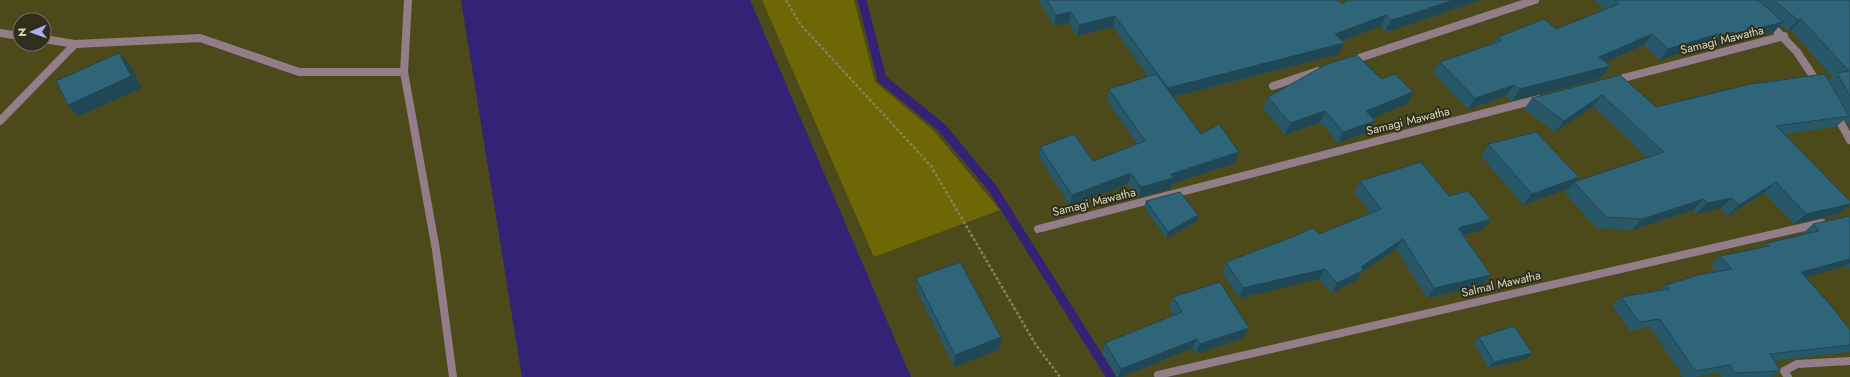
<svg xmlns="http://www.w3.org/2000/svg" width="1850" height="377" font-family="Jost,sans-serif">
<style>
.green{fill:#6d6705}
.water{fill:#332276}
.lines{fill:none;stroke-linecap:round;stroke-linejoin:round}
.stream{stroke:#332276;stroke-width:9}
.path{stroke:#83815b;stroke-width:2.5;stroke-dasharray:3 2;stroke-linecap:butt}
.minor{stroke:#927e88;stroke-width:8}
.wall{fill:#285768}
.shaded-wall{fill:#204755}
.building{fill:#2e6579;stroke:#204755}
.labels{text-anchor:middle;stroke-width:4;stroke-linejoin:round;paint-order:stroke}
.street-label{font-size:12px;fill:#d8d7be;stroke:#2f2e1b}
</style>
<rect width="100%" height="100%" fill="#4c491b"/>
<path class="green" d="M762,0h92l21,82 59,49 66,79 -126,47z"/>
<path class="water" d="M461,0h289l161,377h-389z"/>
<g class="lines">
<path class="stream" d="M862,0l20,79 59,48 52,62 118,188"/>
<path class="path" d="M786,0l14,24 131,142 105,179 24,32"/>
<g class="minor">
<path d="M408,0l-4,72 32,178 17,127"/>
<path d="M1769,23l28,29 22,33"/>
<path d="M0,33l20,3"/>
<path d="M44,39l31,5"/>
<path d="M1350,61l185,-61"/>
<path d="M1612,81l172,-45"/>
<path d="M1273,86l45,-15"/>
<path d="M1836,114l14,26"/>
<path d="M0,121l75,-77 125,-6 99,34h105"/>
<path d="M1038,229l501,-130"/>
<path d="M1158,375l664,-152"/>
<path d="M1788,377l-4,-6 13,-7 53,-3"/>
</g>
</g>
<g class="wall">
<path d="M1038,0h300l4,4 139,-4 -88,30 -8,1 -4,-5 -39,15 2,2 -5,11 -165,43 27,37 34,29 -63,21 -2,5 -32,9 -10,-14 -58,22 -31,-48 1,-11 53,14 44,-17 -30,-43 2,-12 39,-12 -35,-50 -36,9 -8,-13 -15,3z"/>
<path d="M1594,0h254l2,1v124h-2l-3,-6 -9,8 -51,7 54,80 -45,10 -30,-31 -37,23 -6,-8 -25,6 -3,-4 -61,20 -36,-2 -31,-35 3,-4 -45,16 -42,-49 7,-12 88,38 72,-24 -55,-52 -38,26 -31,-23 8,-11 88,-23 36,32 173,-26 3,-4 -41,-47 -4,1 -7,-6 -7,8 -47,12 -2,-2 -14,4 -3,-2 -48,15 -15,-15 -39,17 5,4 -9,12 -89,23 -6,-5 -38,13 -35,-36 7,-11 54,-19 4,-6 58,-8 48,-19z"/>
<path d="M1413,92l-6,12 -35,14 3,3 -7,11 -30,11 -18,-21 -35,13 -22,-27 5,-11z"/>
<path d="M1360,181l89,15 42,23 -9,11 -19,5 28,40 -9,11 -55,12 -31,-49 -34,23 -5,8 -26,13 -12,-14 -80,19 -17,-26 4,-10 93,-28 51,-21 -16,-21z"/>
<path d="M1146,201l52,14 -2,7 -30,16 -22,-31z"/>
<path d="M1850,216v53l-4,-3 -41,11 45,68v6l-2,1 -74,9 6,10 -10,6h-48l-3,-4 -24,4h-12l-33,-50 -20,4 -18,-26 9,-8 38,-7 7,-5 50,-13 -6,-7 10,-9 42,-9 5,-4 36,-8 -1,-1 11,-10z"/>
<path d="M916,278l85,59 -2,13 -45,17 -37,-76z"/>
<path d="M1173,297l70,41 -47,16 -4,-6 -70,29h-5l-15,-24 3,-10 69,-28 -5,-8z"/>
<path d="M1479,337l47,22 -38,9 -14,-25z"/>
</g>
<g class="shaded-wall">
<path d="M1454,0h27l-88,30 -8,1 6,-11z"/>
<path d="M1071,12l-2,11 -15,3 2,-11z"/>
<path d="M1386,15l-5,11 -51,19 5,-11z"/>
<path d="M1115,16l-2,11 -36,9 2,-11z"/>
<path d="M1801,19l-10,11 -4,1 11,-11z"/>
<path d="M1783,22l-10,11 -47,12 10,-11z"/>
<path d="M1734,32l-10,11 -14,4 9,-11z"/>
<path d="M1652,34l-8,11 -53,23 8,-11z"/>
<path d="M1717,34l-10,11 -48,15 9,-11z"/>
<path d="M1344,43l-5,11 -174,45 3,-11z"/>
<path d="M119,53l10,11 13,24 -63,28 -11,-11z"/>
<path d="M1610,66l-9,12 -89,23 8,-12z"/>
<path d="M1514,85l-8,11 -38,13 7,-11z"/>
<path d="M1413,92l-6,12 -47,19 6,-12z"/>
<path d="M1602,95l-9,11 -38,26 9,-11z"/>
<path d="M1325,111l-5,11 -35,13 5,-12z"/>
<path d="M1375,121l-7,11 -30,11 5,-11z"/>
<path d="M1239,152l-4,11 -63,21 -2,5 -32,9 3,-11 30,-13z"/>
<path d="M1131,173l-3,11 -58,22 2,-11z"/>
<path d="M1579,177l-11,12 -45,16 9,-11z"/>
<path d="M1776,182l-12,11 -37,23 12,-11z"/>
<path d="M1732,198l-11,10 -25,6 11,-11z"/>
<path d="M1704,199l-11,11 -61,20 10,-11z"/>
<path d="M1850,204v1l-11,9 -45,10 12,-10z"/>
<path d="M1198,215l-2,7 -30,16 2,-6z"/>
<path d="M1491,219l-9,11 -32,9 8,-11z"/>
<path d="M1403,239l-7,10 -34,23 -5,8 -26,13 6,-10z"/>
<path d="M1850,259v4l-4,3 -56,15 11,-9z"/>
<path d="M1325,269l-6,10 -80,19 4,-10z"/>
<path d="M1491,275l-9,11 -55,12 7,-10z"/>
<path d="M1249,328l-6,10 -47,16 4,-10z"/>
<path d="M1001,337l-2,13 -45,17 1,-12z"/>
<path d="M1197,339l-5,9 -70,29h-4l3,-8z"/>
<path d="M1532,353l-6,6 -38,9 6,-6z"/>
</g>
<g class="building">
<path d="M1047,0h291l4,4 6,-4h106l-55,18 -8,2 -5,-5 -51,19 9,9 -176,45 -53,-72 -36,9 -8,-13 -15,3z"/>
<path d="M1615,0h143l25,22 -47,12 -2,-2 -15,4 -2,-2 -49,15 -16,-15 -53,23 11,9 -90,23 -6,-4 -39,13 -35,-36 61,-21 -3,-4 46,-18 12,10 63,-25z"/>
<path d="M1774,0h74l2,1v95l-13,-23 12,-2 -48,-52 -3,1z"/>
<path d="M119,53l12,23 -63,29 -12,-24z"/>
<path d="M1357,55l24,24 14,-5 18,18 -47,19 9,10 -32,11 -18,-21 -35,12 -22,-26 59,-33z"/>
<path d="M1156,74l45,60 18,-10 20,28 -68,22 3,4 -33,9 -10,-14 -59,22 -32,-48 34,-13 19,27 52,-20 -36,-52z"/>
<path d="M1825,74l24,42 -73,10 74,75v3l-44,10 -30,-32 -37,23 -7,-7 -25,5 -3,-4 -62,20 -36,-2 -32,-35 90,-30 -62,-57 -38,26 -32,-23 88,-23 36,32 95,-23z"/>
<path d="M1536,132l43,45 -47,17 -44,-50z"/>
<path d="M1421,162l28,34 19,-5 23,28 -33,9 33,47 -57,13 -31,-49 -42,28 3,3 -27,13 -12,-14 -82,19 -17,-26 64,-24 23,-10 6,6 62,-25 -21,-28z"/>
<path d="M1180,192l18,23 -30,17 -22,-31z"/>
<path d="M1850,216v43l-49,13 33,37 16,21v15l-80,9 10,17 -45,2 -5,-8 -35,6 -35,-52 -21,3 -18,-25 48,-8 -3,-4 32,-10 34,-6 -12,-13 49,-10 -2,-3 52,-12 -6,-7z"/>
<path d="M960,262l41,75 -46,18 -39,-77z"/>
<path d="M1220,282l29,46 -49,16 -3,-5 -76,30 -16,-26 77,-31 -9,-15z"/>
<path d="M1514,326l18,27 -38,9 -15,-25z"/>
</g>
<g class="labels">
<g class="street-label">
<text transform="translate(1722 40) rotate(-14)" y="4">Samagi Mawatha</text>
<text transform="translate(1408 121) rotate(-14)" y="4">Samagi Mawatha</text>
<text transform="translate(1094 202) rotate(-14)" y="4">Samagi Mawatha</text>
<text transform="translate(1501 284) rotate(-13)" y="4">Salmal Mawatha</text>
</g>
</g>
<g transform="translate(32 32) rotate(268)"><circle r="19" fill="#2f2e1b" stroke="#73725c"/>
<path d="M0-3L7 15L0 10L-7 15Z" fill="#b1adfa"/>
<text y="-6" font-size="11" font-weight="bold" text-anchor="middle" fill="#d8d7be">N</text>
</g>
</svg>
